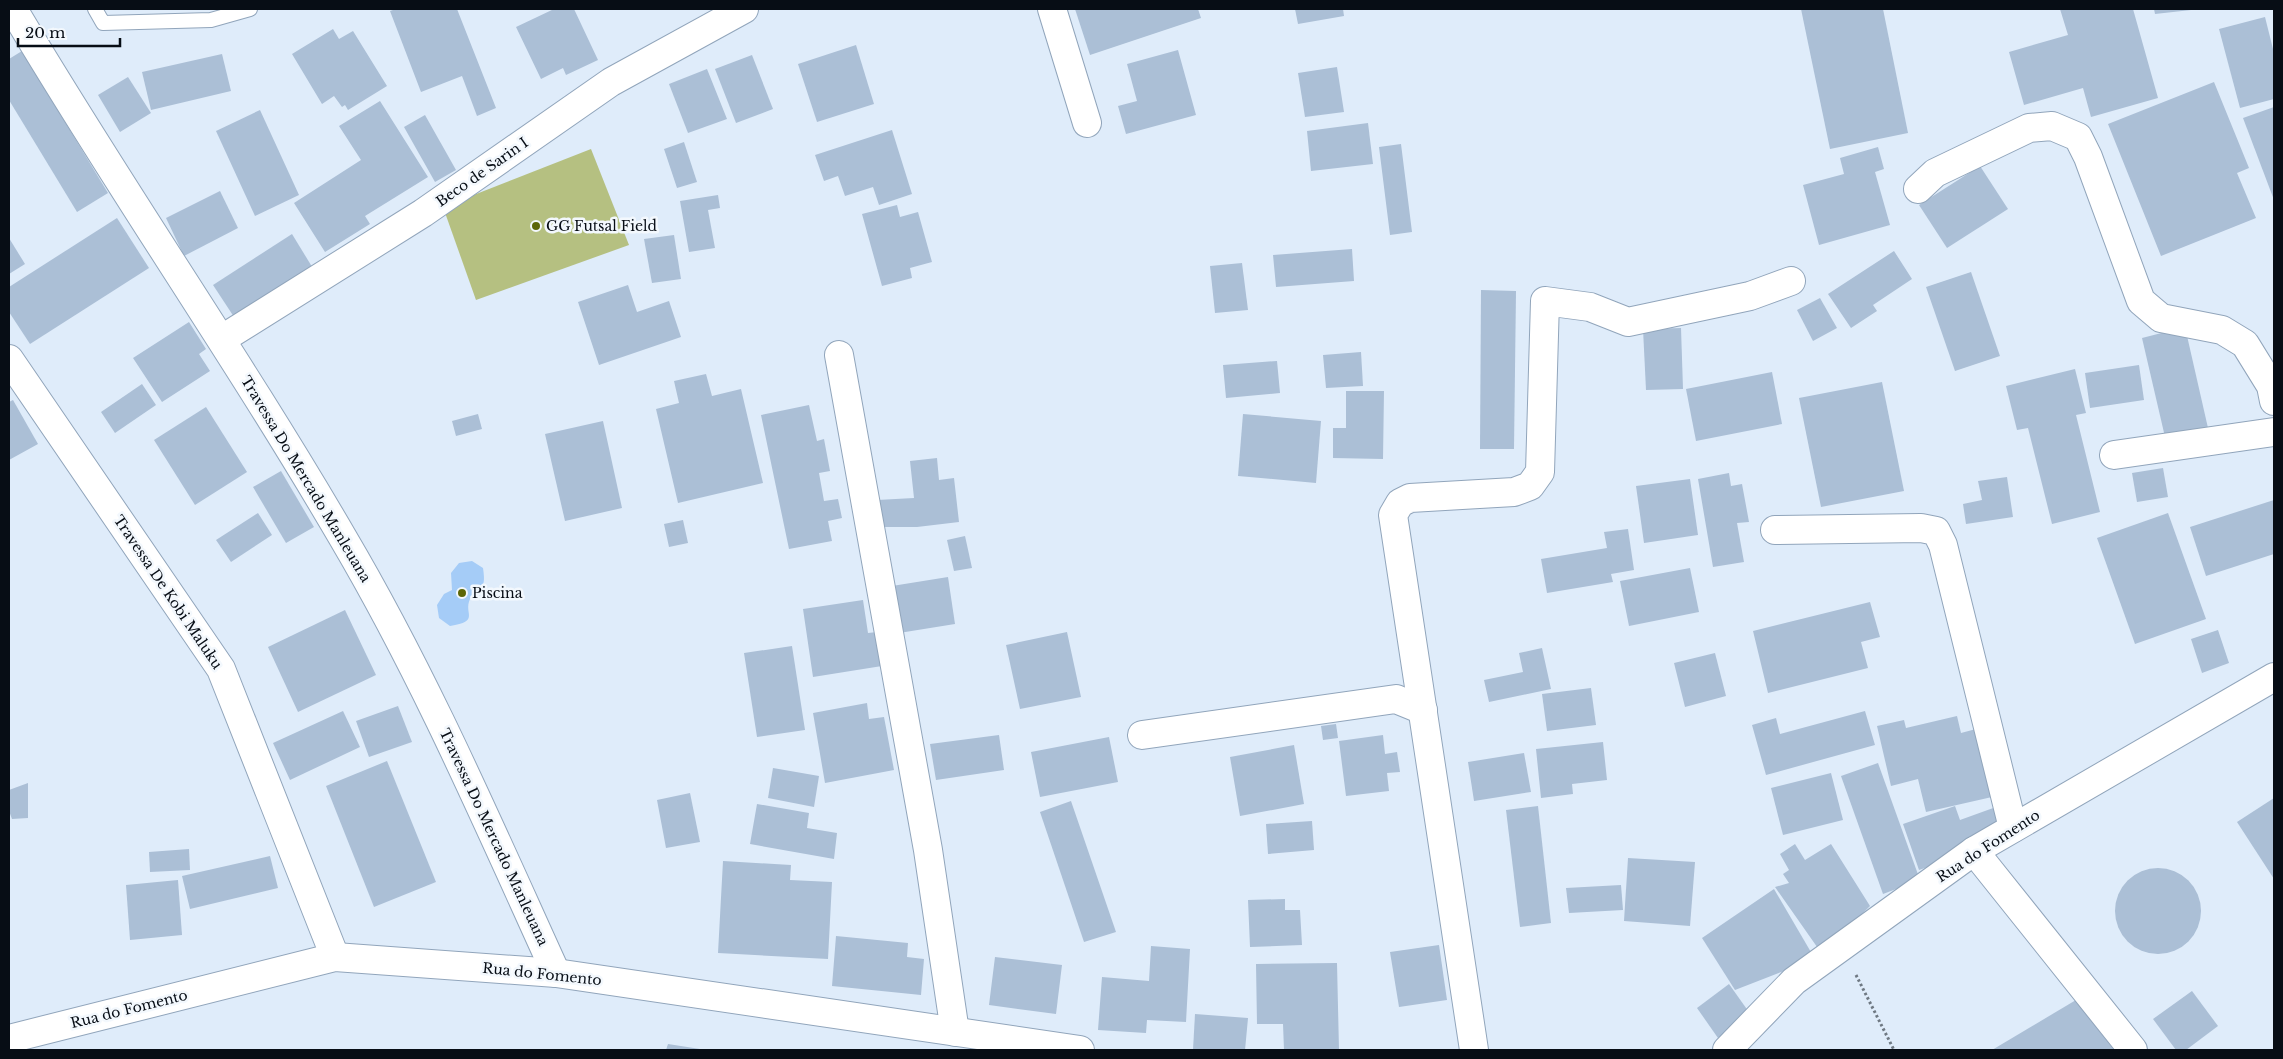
<svg xmlns="http://www.w3.org/2000/svg" width="2283" height="1059" font-family="'Libre Baskerville',serif">
<style>
.green{fill:#b5c081}
.water{fill:#a5ccf7}
.building{fill:#abbfd6}
.lines{fill:none;stroke-linecap:round;stroke-linejoin:round}
.service-casing{stroke:#91a5bb;stroke-width:16}
.minor-casing{stroke:#91a5bb;stroke-width:30}
.tertiary-casing{stroke:#91a5bb;stroke-width:30}
.path{stroke:#6f7983;stroke-width:3;stroke-dasharray:2.5 2.5;stroke-linecap:butt}
.service{stroke:#fff;stroke-width:14}
.minor{stroke:#fff;stroke-width:28}
.tertiary{stroke:#fff;stroke-width:28}
.poi-dot{fill:#5c6608;stroke:#f3f8fd;stroke-width:2}
.labels{text-anchor:middle;stroke-width:5;stroke-linejoin:round;paint-order:stroke}
.street-label{font-size:14px;fill:#070d15;stroke:#f3f8fd}
.poi-label{font-size:14px;fill:#070d15;stroke:#f3f8fd;text-anchor:start}
</style>
<rect width="100%" height="100%" fill="#dfecfa"/>
<path class="green" d="M591,149l38,96 -153,55 -33,-93z"/>
<path class="water" d="M472,561l11,7c4,26 -5,15 -13,31 -7,15 11,22 -20,27l-11,-8 -2,-13 7,-11 8,-4 -1,-17 8,-10z"/>
<g class="building">
<path d="M396,9h61l39,99 -19,8 -15,-40 -41,16 -31,-81z"/>
<path d="M554,9h20l24,51 -32,15 -3,-7 -22,11 -25,-52z"/>
<path d="M1075,9h123l3,9 -111,37z"/>
<path d="M1295,9h48l1,7 -46,8z"/>
<path d="M1801,9h82l25,124 -78,16z"/>
<path d="M2060,9h73l25,89 -67,19 -8,-29 -59,17 -15,-53 59,-17z"/>
<path d="M2154,9h37v1l-36,4z"/>
<path d="M2265,17l9,36v46l-34,9 -21,-79z"/>
<path d="M333,29l6,10 14,-8 34,55 -39,24 -3,-5 -3,2 -8,-11 -12,8 -30,-50z"/>
<path d="M856,45l18,59 -57,18 -19,-58z"/>
<path d="M1178,50l18,65 -70,19 -8,-28 19,-5 -10,-37z"/>
<path d="M22,51l86,142 -31,19 -68,-112v-41z"/>
<path d="M222,54l9,37 -80,19 -9,-38z"/>
<path d="M752,55l21,54 -37,14 -21,-54z"/>
<path d="M1337,67l7,45 -39,5 -7,-44z"/>
<path d="M707,69l20,50 -39,14 -19,-49z"/>
<path d="M128,77l23,36 -31,19 -22,-37z"/>
<path d="M2214,82l35,86 -12,5 19,45 -95,38 -53,-132z"/>
<path d="M380,101l48,76 -63,39 5,8 -45,28 -31,-49 67,-43 -22,-34z"/>
<path d="M2274,107v93l-31,-82z"/>
<path d="M260,110l39,85 -44,21 -39,-85z"/>
<path d="M425,115l31,55 -21,12 -31,-55z"/>
<path d="M1368,123l5,41 -62,7 -4,-40z"/>
<path d="M892,130l20,64 -33,11 -6,-18 -28,9 -7,-20 -14,5 -9,-26z"/>
<path d="M684,142l13,40 -20,6 -13,-39z"/>
<path d="M1401,144l11,88 -22,3 -11,-88z"/>
<path d="M1878,147l6,22 -9,3 15,53 -71,20 -16,-60 41,-11 -4,-16z"/>
<path d="M1980,166l28,43 -61,39 -28,-43z"/>
<path d="M220,191l18,37 -54,28 -18,-38z"/>
<path d="M718,195l2,13 -12,2 7,38 -26,4 -9,-51z"/>
<path d="M897,205l3,12 18,-5 14,50 -22,6 2,10 -30,8 -20,-72z"/>
<path d="M117,218l32,50 -119,76 -21,-32v-25z"/>
<path d="M292,234l22,36 -78,50 -23,-35z"/>
<path d="M674,235l7,44 -29,4 -8,-44z"/>
<path d="M9,238l16,26 -16,10z"/>
<path d="M1352,249l2,32 -78,6 -3,-32z"/>
<path d="M1894,251l18,28 -39,26 4,6 -26,17 -23,-34z"/>
<path d="M1242,263l6,47 -33,3 -5,-47z"/>
<path d="M1971,272l29,84 -45,15 -29,-84z"/>
<path d="M628,285l9,27 32,-11 12,36 -82,28 -21,-63z"/>
<path d="M1481,290l35,1 -2,158h-34z"/>
<path d="M1820,298l17,30 -24,13 -16,-31z"/>
<path d="M189,322l17,27 -7,5 11,17 -48,31 -29,-44z"/>
<path d="M2185,327l23,101 -43,9 -23,-99z"/>
<path d="M1681,328l2,61 -37,1 -3,-61z"/>
<path d="M1361,352l2,34 -37,2 -3,-33z"/>
<path d="M1277,361l3,32 -54,5 -3,-33z"/>
<path d="M2139,365l5,35 -54,8 -5,-35z"/>
<path d="M2075,369l11,44 -10,2 24,97 -48,12 -24,-96 -11,2 -11,-44z"/>
<path d="M1772,372l10,52 -86,17 -10,-52z"/>
<path d="M706,374l6,22 29,-7 22,94 -85,20 -22,-94 23,-6 -5,-22z"/>
<path d="M1882,382l22,109 -83,16 -22,-109z"/>
<path d="M142,384l14,21 -41,28 -14,-21z"/>
<path d="M1346,391h38l-1,68 -50,-1v-30h13z"/>
<path d="M13,400l25,44 -29,16v-58z"/>
<path d="M809,405l8,36 7,-2 6,32 -11,2 5,28 14,-2 4,19 -14,3 4,20 -43,8 -28,-134z"/>
<path d="M206,407l41,65 -52,33 -41,-65z"/>
<path d="M478,414l4,15 -26,7 -4,-15z"/>
<path d="M1243,414l78,7 -5,62 -78,-7z"/>
<path d="M603,421l19,87 -57,13 -20,-87z"/>
<path d="M937,458l2,22 15,-2 5,44 -42,5h-38l-2,-27 37,-2 -4,-37z"/>
<path d="M2163,468l5,29 -31,5 -5,-29z"/>
<path d="M281,471l33,56 -28,16 -33,-56z"/>
<path d="M1729,473l2,13 11,-2 7,38 -12,1 7,39 -31,5 -15,-88z"/>
<path d="M2007,477l6,40 -47,7 -3,-20 19,-4 -4,-19z"/>
<path d="M1690,479l8,56 -54,8 -8,-57z"/>
<path d="M2274,500v54l-68,22 -16,-49z"/>
<path d="M258,513l14,22 -41,27 -15,-22z"/>
<path d="M2168,513l38,106 -71,25 -38,-106z"/>
<path d="M683,520l5,23 -19,4 -5,-23z"/>
<path d="M1628,529l6,41 -23,4 2,8 -66,11 -6,-34 66,-11 -3,-16z"/>
<path d="M965,536l7,32 -18,3 -7,-31z"/>
<path d="M1690,568l9,44 -70,14 -9,-45z"/>
<path d="M948,577l7,47 -56,9 -7,-47z"/>
<path d="M863,600l5,33 9,-1 5,34 -69,11 -10,-68z"/>
<path d="M1870,602l10,35 -19,5 7,26 -100,25 -15,-62z"/>
<path d="M345,610l31,65 -78,37 -30,-65z"/>
<path d="M2218,630l11,33 -27,10 -11,-34z"/>
<path d="M1067,632l14,65 -61,12 -14,-64z"/>
<path d="M792,646l13,84 -48,7 -13,-84z"/>
<path d="M1542,648l9,41 -62,13 -5,-22 39,-8 -4,-19z"/>
<path d="M1715,653l11,43 -41,11 -11,-44z"/>
<path d="M1591,688l5,37 -49,6 -5,-37z"/>
<path d="M867,703l2,16 15,-2 10,53 -69,13 -12,-70z"/>
<path d="M398,706l14,36 -43,15 -13,-36z"/>
<path d="M343,711l17,36 -70,33 -17,-37z"/>
<path d="M1865,711l10,34 -109,30 -14,-50 24,-7 4,16z"/>
<path d="M1957,716l4,17 15,-4 16,68 -66,15 -8,-33 -27,7 -14,-60 27,-6 2,8z"/>
<path d="M1336,724l2,14 -15,2 -2,-14z"/>
<path d="M999,735l5,35 -68,10 -6,-36z"/>
<path d="M1383,735l2,19 12,-2 3,20 -13,1 2,18 -43,5 -7,-55z"/>
<path d="M1109,737l9,45 -78,15 -9,-45z"/>
<path d="M1603,742l4,38 -35,4 1,10 -32,4 -5,-49z"/>
<path d="M1294,745l10,59 -64,12 -10,-59z"/>
<path d="M1524,753l7,39 -57,9 -6,-39z"/>
<path d="M387,761l49,121 -62,25 -48,-121z"/>
<path d="M1878,763l42,117 -37,14 -42,-118z"/>
<path d="M773,768l46,8 -5,31 -46,-9z"/>
<path d="M1831,773l12,47 -60,15 -12,-47z"/>
<path d="M28,783v35l-16,1 -3,-8v-21z"/>
<path d="M690,793l10,49 -34,6 -9,-48z"/>
<path d="M2274,798v81l-37,-57z"/>
<path d="M1071,801l45,131 -32,10 -44,-130z"/>
<path d="M757,804l52,9 -2,15 30,5 -3,26 -84,-15z"/>
<path d="M1538,806l13,117 -31,4 -14,-117z"/>
<path d="M1955,806l5,14 36,-13 9,24 -34,21 -52,18 -16,-46z"/>
<path d="M1312,821l2,29 -46,4 -2,-30z"/>
<path d="M1795,844l10,16 26,-16 39,62 -48,48 -47,-67 14,-4 -6,-9 6,-4 -9,-16z"/>
<path d="M189,849l1,21 -40,2 -1,-20z"/>
<path d="M270,856l8,32 -88,21 -8,-33z"/>
<path d="M1628,858l67,4 -5,64 -66,-5z"/>
<path d="M723,861l68,4 -1,15 42,2 -4,77 -110,-6z"/>
<circle cx="2158" cy="911" r="43"/>
<path d="M178,880l4,55 -52,5 -4,-55z"/>
<path d="M1621,885l2,25 -54,3 -3,-25z"/>
<path d="M1774,889l41,70 -80,31 -33,-52z"/>
<path d="M1285,899v11h15l2,35 -52,2 -2,-47z"/>
<path d="M836,936l72,7 -1,14 17,2 -3,36 -89,-9z"/>
<path d="M1439,945l8,55 -48,7 -9,-55z"/>
<path d="M1151,946l39,3 -4,73 -39,-2 -1,13 -48,-3 4,-53 47,4z"/>
<path d="M995,957l67,8 -6,49 -67,-9z"/>
<path d="M1337,963l2,87h-55l-1,-26h-26l-1,-60z"/>
<path d="M1729,984l22,31 -33,23 -21,-30z"/>
<path d="M2192,991l26,35 -32,24h-10l-23,-31z"/>
<path d="M2076,1000l38,50h-122z"/>
<path d="M1195,1014l53,4 -3,32h-52z"/>
<path d="M668,1044l32,5v1h-34z"/>
</g>
<g class="lines">
<g class="service-casing">
<path id="service" d="M95,9l8,14 108,-3 39,-11"/>
</g>
<g class="minor-casing">
<g id="minor">
<path d="M13,9c106,179 225,349 330,529 82,139 146,288 213,435"/>
<path d="M1052,9l35,114"/>
<path d="M1918,189l17,-16 94,-45 23,-2 26,11 10,20 53,144 20,17 61,12 23,14 26,42 3,15"/>
<path d="M222,339l201,-126 188,-131 133,-73"/>
<path d="M839,355l89,495 27,182"/>
<path d="M9,359l212,310 114,288"/>
<path d="M2114,455l160,-23"/>
<path d="M1775,530l146,-2 15,3 7,14 70,283"/>
<path d="M1142,735l254,-36 27,11"/>
<path d="M1974,851l159,199"/>
<path d="M1474,1050l-81,-535 7,-12 10,-5 104,-6 16,-6 10,-14 5,-171 45,6 38,15 122,-26 41,-15"/>
</g>
</g>
<g class="tertiary-casing">
<g id="tertiary">
<path d="M9,1039l326,-82 221,16 524,77"/>
<path d="M1727,1050l67,-69 180,-130 300,-174"/>
</g>
</g>
<path class="path" d="M1856,975l38,75"/>
<use href="#service" class="service"/>
<use href="#minor" class="minor"/>
<use href="#tertiary" class="tertiary"/>
</g>
<g class="poi-dot">
<circle cx="536" cy="226" r="5"/>
<circle cx="462" cy="593" r="5"/>
</g>
<g class="labels">
<g class="street-label">
<text transform="translate(482 172) rotate(-35)" y="5">Beco de Sarin I</text>
<text transform="translate(306 479) rotate(59)" y="5">Travessa Do Mercado Manleuana</text>
<text transform="translate(168 592) rotate(56)" y="5">Travessa De Kobi Maluku</text>
<text transform="translate(494 837) rotate(65)" y="5">Travessa Do Mercado Manleuana</text>
<text transform="translate(1988 846) rotate(-33)" y="5">Rua do Fomento</text>
<text transform="translate(542 974) rotate(6)" y="5">Rua do Fomento</text>
<text transform="translate(129 1009) rotate(-14)" y="5">Rua do Fomento</text>
</g>
<g class="poi-label">
<text x="546" y="231">GG Futsal Field</text>
<text x="472" y="598">Piscina</text>
</g>
</g>
<rect width="2283" height="1059" fill="none" stroke="#070d15" stroke-width="20"/>
<path d="M18 38v8h102v-8" fill="none" stroke="#070d15" stroke-width="2.5"/>
<text x="25" y="38" font-size="15" fill="#070d15" stroke="#f3f8fd" stroke-width="4" paint-order="stroke">20 m</text>
</svg>
